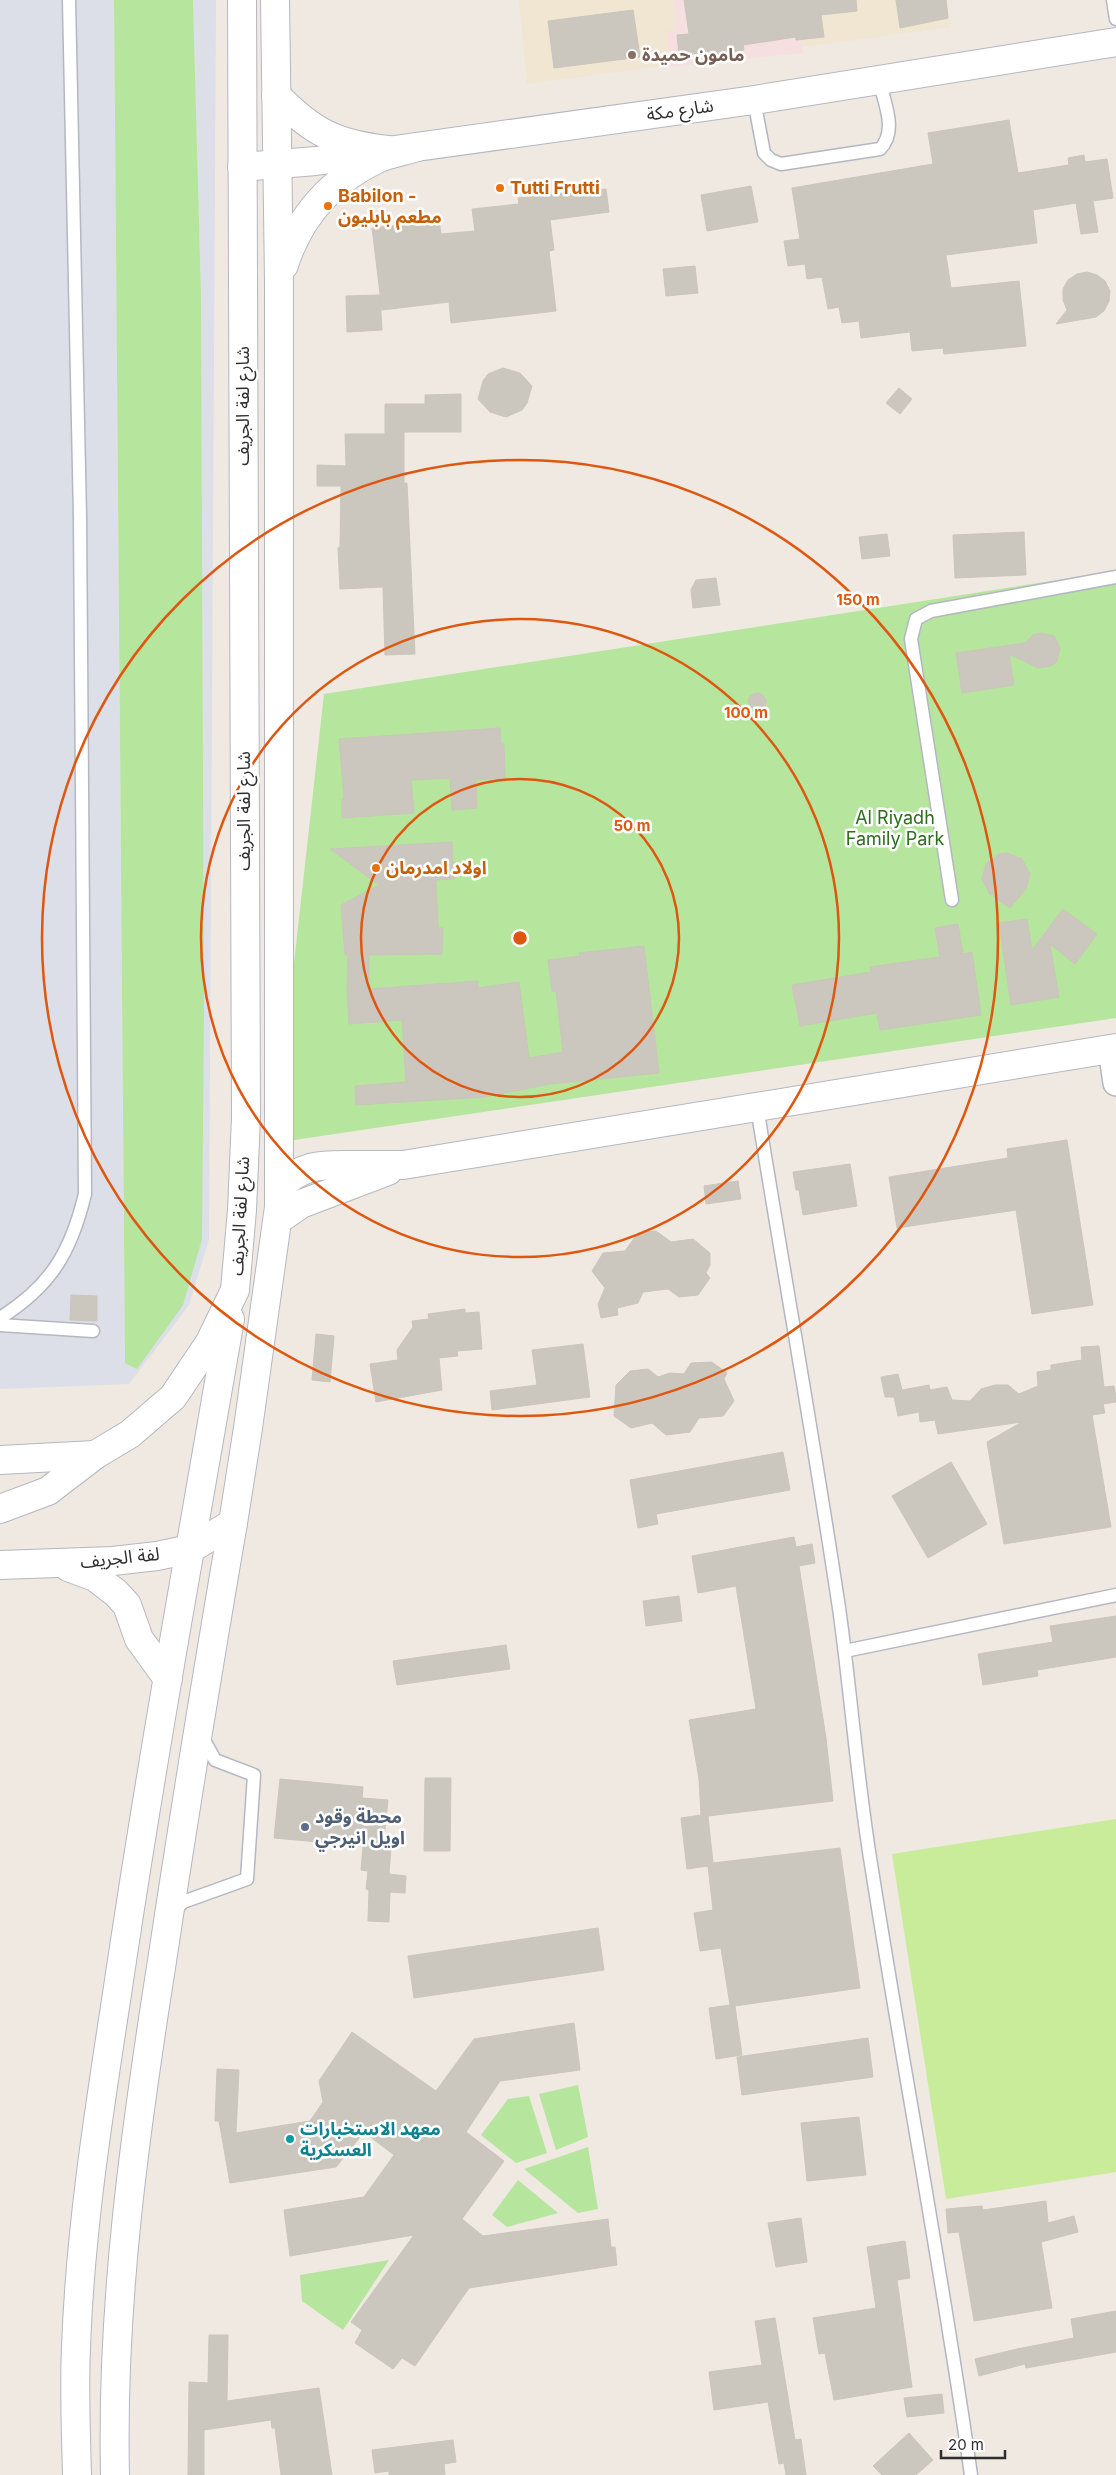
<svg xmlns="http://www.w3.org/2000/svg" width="1116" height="2475" font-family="Inter,'Noto Sans Arabic',sans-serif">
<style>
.education{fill:#f0e6d1}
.medical{fill:#f5dfe0}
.airport{fill:#dcdee8}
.grass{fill:#b6e59e}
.pitch{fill:#c9ec9a}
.building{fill:#cbc7bf;stroke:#cbc5ba}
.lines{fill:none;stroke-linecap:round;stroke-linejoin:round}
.service-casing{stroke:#b4b7c1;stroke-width:15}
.minor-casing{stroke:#b4b7c1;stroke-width:28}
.tertiary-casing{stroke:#b4b7c1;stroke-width:30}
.secondary-casing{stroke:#b4b7c1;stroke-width:30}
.service{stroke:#fff;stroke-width:12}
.minor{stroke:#fff;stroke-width:25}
.tertiary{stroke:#fff;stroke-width:28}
.secondary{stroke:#fff;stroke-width:28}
.ring{fill:none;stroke:#df570e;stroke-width:2.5}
.education-dot{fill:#8d6e63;stroke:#fff;stroke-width:2}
.food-dot{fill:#e8710a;stroke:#fff;stroke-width:2}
.service-dot{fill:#5c6f8a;stroke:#fff;stroke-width:2}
.culture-dot{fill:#0f9aa8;stroke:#fff;stroke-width:2}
.labels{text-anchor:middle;stroke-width:5;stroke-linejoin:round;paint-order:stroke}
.education-label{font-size:18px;font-weight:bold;fill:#785e54;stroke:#fff;text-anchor:start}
.street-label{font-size:18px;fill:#2e2e2e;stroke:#fff}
.food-label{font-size:18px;font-weight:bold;fill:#c56008;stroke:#fff;text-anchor:start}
.park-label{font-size:18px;fill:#2c6e1b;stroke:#fff}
.service-label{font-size:18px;font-weight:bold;fill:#4e5e75;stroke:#fff;text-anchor:start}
.culture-label{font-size:18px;font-weight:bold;fill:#0d838f;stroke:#fff;text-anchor:start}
.centre{fill:#df570e;stroke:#fff;stroke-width:2.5}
.ring-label{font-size:15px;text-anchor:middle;font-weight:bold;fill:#df570e;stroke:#fff;stroke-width:5;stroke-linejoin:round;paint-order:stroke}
</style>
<rect width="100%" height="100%" fill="#efe9e1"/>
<path class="education" d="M519,0h428l4,27 -424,57z"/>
<path class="medical" d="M674,0h121l8,53 -133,14 -3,-37 10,-1z"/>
<path class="airport" d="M0,0h114l11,1363 79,-359 -3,-710 -8,-294h23l-7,1239 -20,66 -60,79 -129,5z"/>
<g class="grass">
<path d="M114,0h79l8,294 3,710 -2,235 -19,66 -46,64 -12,-6z"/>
<path d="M1116,571v447l-842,125 50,-449z"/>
<path d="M578,2085l10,52 -32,13 -17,-56z"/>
<path d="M529,2096l18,57 -31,10 -35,-28 27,-36z"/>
<path d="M588,2147l10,62 -20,4 -54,-44z"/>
<path d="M518,2180l40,33 -51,14 -15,-12z"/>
<path d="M389,2260l-46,70 -41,-29 -2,-26z"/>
</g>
<path class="pitch" d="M1116,1819v353l-170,27 -54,-345z"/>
<g class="building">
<path d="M684,0h172l1,11 -36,4 3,22 -28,3v-3l-53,8 1,5 -35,5v-3l-30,3 -2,-20 12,-1z"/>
<path d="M896,0h50l2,18 -48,10z"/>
<path d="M633,10l7,47 -86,11 -6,-47z"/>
<path d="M1009,120l9,53 51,-8 -1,-7 16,-3 1,7 22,-3 6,39 -20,3 5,31 -17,2 -5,-31 -43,7 4,33 -91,12 5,33 68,-7 7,65 -82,8 -1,-6 -31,3 -2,-19 -49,6 -2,-17 -17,2 -3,-16 -11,2 -6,-32 -15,2 -2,-15 -17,2 -4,-25 16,-2 -8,-51 141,-24 -5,-31z"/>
<path d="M751,186l7,36 -51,9 -6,-36z"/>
<path d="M606,189l3,23 -59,8 4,30 -5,1 7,60 -105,12 -2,-21 -67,8 -10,-82 67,-7 2,13 34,-3 -3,-22 47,-5 -1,-6z"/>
<path d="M695,266l3,27 -32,3 -3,-27z"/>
<path d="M1087,272l10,3 8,6 5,10 -1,10 -5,10 -8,6 -40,7 11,-14 -4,-10v-11l5,-9 9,-6z"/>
<path d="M380,295l2,35 -35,2 -1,-36z"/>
<path d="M503,368l17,5 12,13 -5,17 -5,7 -16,7 -16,-5 -12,-13 5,-18 5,-7z"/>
<path d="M899,388l13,11 -12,15 -14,-11z"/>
<path d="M461,394v38h-57v51h3l8,171 -30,1 -2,-68 -43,2 -2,-41 2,-1 1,-61h-24v-21l29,1 -1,-32h40v-30h40v-9z"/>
<path d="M1024,532l2,43 -71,3 -2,-43z"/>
<path d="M887,534l3,22 -28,3 -3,-22z"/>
<path d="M716,578l4,27 -27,3 -2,-18 5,-10z"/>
<path d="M1040,633l14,3 6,12 -3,13 -6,5 -13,2 -29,-14 5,31 -52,8 -6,-40 69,-10 8,-8z"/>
<circle cx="757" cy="702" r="9"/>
<path d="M500,728l1,16h3l1,34 -29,2 1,28 -25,2 -2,-32 -39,2 3,33 -72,5v-19h2l-5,-60z"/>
<path d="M452,842l2,37 -18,1 2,48h5l-1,26 -73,1v34l109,-8v7l41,-6 10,76 34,-6 -7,-61h-4l-4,-31 32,-4 -1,-3 65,-7 15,127 -109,11 -65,13 -129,8 -1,-19 51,-4 -4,-62 -53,4 -2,-34 1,-35h-3l-4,-50 38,-20 -49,-36z"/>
<path d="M1007,853l15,6 8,15 -4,15 -16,19 -16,-11v-3l-4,1 -8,-16 4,-15 13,-10z"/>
<path d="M1063,909l34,25 -22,30 -25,-20 9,53 -48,8 -12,-82 28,-4 5,31z"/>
<path d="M958,924l5,30 9,-2 9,63 -101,15 -3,-17 -77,13 -8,-41 79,-13 -1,-5 70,-10 -5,-29z"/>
<path d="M1067,1140l26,165 -61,9 -16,-104 -119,18 -8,-51 119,-19 -1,-9z"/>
<path d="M850,1164l7,42 -54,9 -4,-25h-3l-3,-18z"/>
<path d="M738,1181l3,18 -35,5 -2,-18z"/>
<path d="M656,1231l15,11 22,-3 17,14v12l-4,8 4,5 -12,17 -19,2 -11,-8 -25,3 -5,11 -21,5 1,7 -17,3 -3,-14 7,-16 -13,-17 11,-18 22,-2 13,-18z"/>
<path d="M71,1295l26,1v25l-27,-1z"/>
<path d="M465,1309v4l14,-1 3,37 -25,2 1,5 -19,2 3,32 -66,12 -6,-38 28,-4 -1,-10 16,-23 -1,-6 17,-2 -1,-5z"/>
<path d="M316,1334l18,2 -4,46 -18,-2z"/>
<path d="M583,1344l7,53 -98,13 -2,-19 47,-6 -5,-35z"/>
<path d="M1099,1346l5,41 10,-1 2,11v5l-13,2 2,9 -13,2 19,112 -107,17 -17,-102 35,-20 -84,12 -3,-14 -15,2 -1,-10 -21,4 -4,-19h-9l-4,-20 17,-3 4,16 27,-5 1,5 17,-3 5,13 18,1 11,-12 14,-4h13l11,9 19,-8 -1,-14 14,-2v-5l31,-5 -1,-13z"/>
<path d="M712,1362l15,11 -3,6 10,22 -11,15 -24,2 -9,14 -24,3 -14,-12 -21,5 -17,-12 2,-31 14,-14 18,-2 10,8 12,-4 14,1 7,-11z"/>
<path d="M783,1452l7,38 -134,24 2,10 -20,4 -8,-48z"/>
<path d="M951,1462l36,62 -59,34 -36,-62z"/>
<path d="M794,1537l2,10 16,-3 3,19 -16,3 27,172 7,63 -125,15 5,47 127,-15 20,140 -125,18 7,49 -26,4 -7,-51 21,-3 -9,-57 -21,3 -6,-38 19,-3 -5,-44 -21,3 -6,-51 20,-3 -2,-36 -10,-59 67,-11 -20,-123 -38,7 -6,-37z"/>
<path d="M679,1596l3,25 -36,5 -3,-25z"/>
<path d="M1116,1616v41l-79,13 1,6 -55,9 -5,-31 75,-12 -3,-16z"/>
<path d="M506,1645l4,24 -113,16 -4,-24z"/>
<path d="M425,1778h26l-1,73h-26z"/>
<path d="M280,1779l83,8 -1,11 26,2 -5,47h8l-2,27 17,2 -1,17 -15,-1 -1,30 -21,-1 1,-31 -3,-1 2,-18 -7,-1 2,-24 -89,-8z"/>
<path d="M598,1928l6,42 -190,28 -6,-42z"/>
<path d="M574,2023l6,47 -80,11 -34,51 38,29 -42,58 21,17 125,-17 3,28h4l2,18 -148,23 -54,78 -13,-8 -9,11 -38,-26 7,-13 -11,-8 63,-87 -124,21 -6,-46 80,-13 30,-42 -30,-23 -28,35 -106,16 -11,-62h-4l2,-52 22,1 -3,63 74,-12 13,-19 -4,-21 33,-49 84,59 38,-52z"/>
<path d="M868,2038l5,39 -131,18 -5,-38z"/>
<path d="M859,2117l7,58 -59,6 -6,-58z"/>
<path d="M1046,2201l2,22 26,-7 4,16 -37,10 11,66 -78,13 -15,-89 -11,1 -2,-24 36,-3 1,4z"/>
<path d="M801,2218l6,44 -31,5 -8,-44z"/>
<path d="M905,2241l5,37 -13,2 15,107 -78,13 -9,-47 -6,1 -6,-36 63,-10 -9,-61z"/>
<path d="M1116,2311v41l-90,16 -1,-4 -46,12 -4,-17 42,-10 57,-11 -3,-19z"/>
<path d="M775,2318l20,122 6,-1 5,36h-20l-2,-12 -5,1 -11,-62 -54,8 -5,-38 53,-7 -7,-44z"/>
<path d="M209,2335h19l-1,66 92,-13 13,87h-51l-6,-47h-3l-1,-8 -67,10v45h-16l1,-93 19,1z"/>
<path d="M942,2394l2,19 -37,4 -3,-19z"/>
<path d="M909,2433l24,27 -17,15h-34l-9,-9z"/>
<path d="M453,2440l3,22 -12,2 1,11h-56v-4l-14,2 -3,-23z"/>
</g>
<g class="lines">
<g class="service-casing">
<g id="service">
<path d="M1113,0l3,19"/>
<path d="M754,100l10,53 7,7 10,4 99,-15c18,-18 4,-47 -1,-69"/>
<path d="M952,900l-41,-261 5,-20 15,-8 185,-34"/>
<path d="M757,1107c27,167 57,334 82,501 12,85 18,171 32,256 32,204 71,406 100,611"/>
<path d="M0,1318c51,-32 71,-66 85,-124l-5,-677 -11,-517"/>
<path d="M0,1325l93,6"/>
<path d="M845,1651l271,-56"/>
<path d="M172,1913l11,-11 64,-23 7,-104 -39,-15 -14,-25"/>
</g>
</g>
<g class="minor-casing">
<path id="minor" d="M1111,1049l5,34"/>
</g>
<g class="tertiary-casing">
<g id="tertiary">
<path d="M242,167l74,-6 438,-61 362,-58"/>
<path d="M279,1188c25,-26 45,-23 78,-23 15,0 31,0 46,0l713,-117"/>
<path d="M278,1220l23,-16 87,-33"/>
<path d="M77,2475c-1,-42 -3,-84 -1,-127 4,-118 23,-237 41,-354 22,-149 47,-297 73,-445"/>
<path d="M115,2475c-4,-173 20,-343 47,-514 22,-146 46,-292 71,-438"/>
</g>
</g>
<g class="secondary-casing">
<g id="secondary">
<path d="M276,95c37,38 60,49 112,55"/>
<path d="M284,265c15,-48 47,-84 93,-106 12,-5 27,-8 40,-12"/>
<path d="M0,1460l95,-5"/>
<path d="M0,1509l48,-18 47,-36 35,-21 43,-37 37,-55 25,-52 7,-80 4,-93 -4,-1117"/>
<path d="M190,1549l40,-230"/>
<path d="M0,1565l113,-4 44,-5 33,-7 43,-26 15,-95 31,-221v-926l-4,-281"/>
<path d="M68,1567l27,10 21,16 11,12 12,34 29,40"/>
</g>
</g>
<use href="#service" class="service"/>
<use href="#minor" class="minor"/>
<use href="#tertiary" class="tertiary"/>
<use href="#secondary" class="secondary"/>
</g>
<g class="ring">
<circle cx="520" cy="938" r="159"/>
<circle cx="520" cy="938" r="319"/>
<circle cx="520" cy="938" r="478"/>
</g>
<circle class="education-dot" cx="632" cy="55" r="5"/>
<g class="food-dot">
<circle cx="500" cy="188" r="5"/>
<circle cx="328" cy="206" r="5"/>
<circle cx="376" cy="868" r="5"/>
</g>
<circle class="service-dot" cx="305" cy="1827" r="5"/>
<circle class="culture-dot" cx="290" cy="2139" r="5"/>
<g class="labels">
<g class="education-label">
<text x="642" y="61">مامون حميدة</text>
</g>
<g class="street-label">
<text transform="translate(680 110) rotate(-8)" y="6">شارع مكة</text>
<text transform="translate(243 406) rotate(-90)" y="6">شارع لفة الجريف</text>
<text transform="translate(244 811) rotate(-90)" y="6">شارع لفة الجريف</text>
<text transform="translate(240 1216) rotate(-87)" y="6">شارع لفة الجريف</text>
<text transform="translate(120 1558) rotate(-6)" y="6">لفة الجريف</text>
</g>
<g class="food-label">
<text x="510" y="194">Tutti Frutti</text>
<text x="338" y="202">Babilon -<tspan x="338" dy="21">مطعم بابليون</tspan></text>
<text x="386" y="874">اولاد امدرمان</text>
</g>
<g class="park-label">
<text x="895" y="824">Al Riyadh<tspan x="895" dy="21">Family Park</tspan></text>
</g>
<g class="service-label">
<text x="315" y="1823">محطة وقود<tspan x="315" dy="21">اويل انيرجي</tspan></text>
</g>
<g class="culture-label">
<text x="300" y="2135">معهد الاستخبارات<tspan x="300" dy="21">العسكرية</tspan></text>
</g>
</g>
<circle cx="520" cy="938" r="8" class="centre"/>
<g class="ring-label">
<text x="858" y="605">150 m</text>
<text x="746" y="718">100 m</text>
<text x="632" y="831">50 m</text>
</g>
<path d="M941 2450v8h64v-8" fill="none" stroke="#2e2e2e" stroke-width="2.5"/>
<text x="948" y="2450" font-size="15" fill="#2e2e2e" stroke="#ffffff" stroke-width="4" paint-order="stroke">20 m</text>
</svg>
